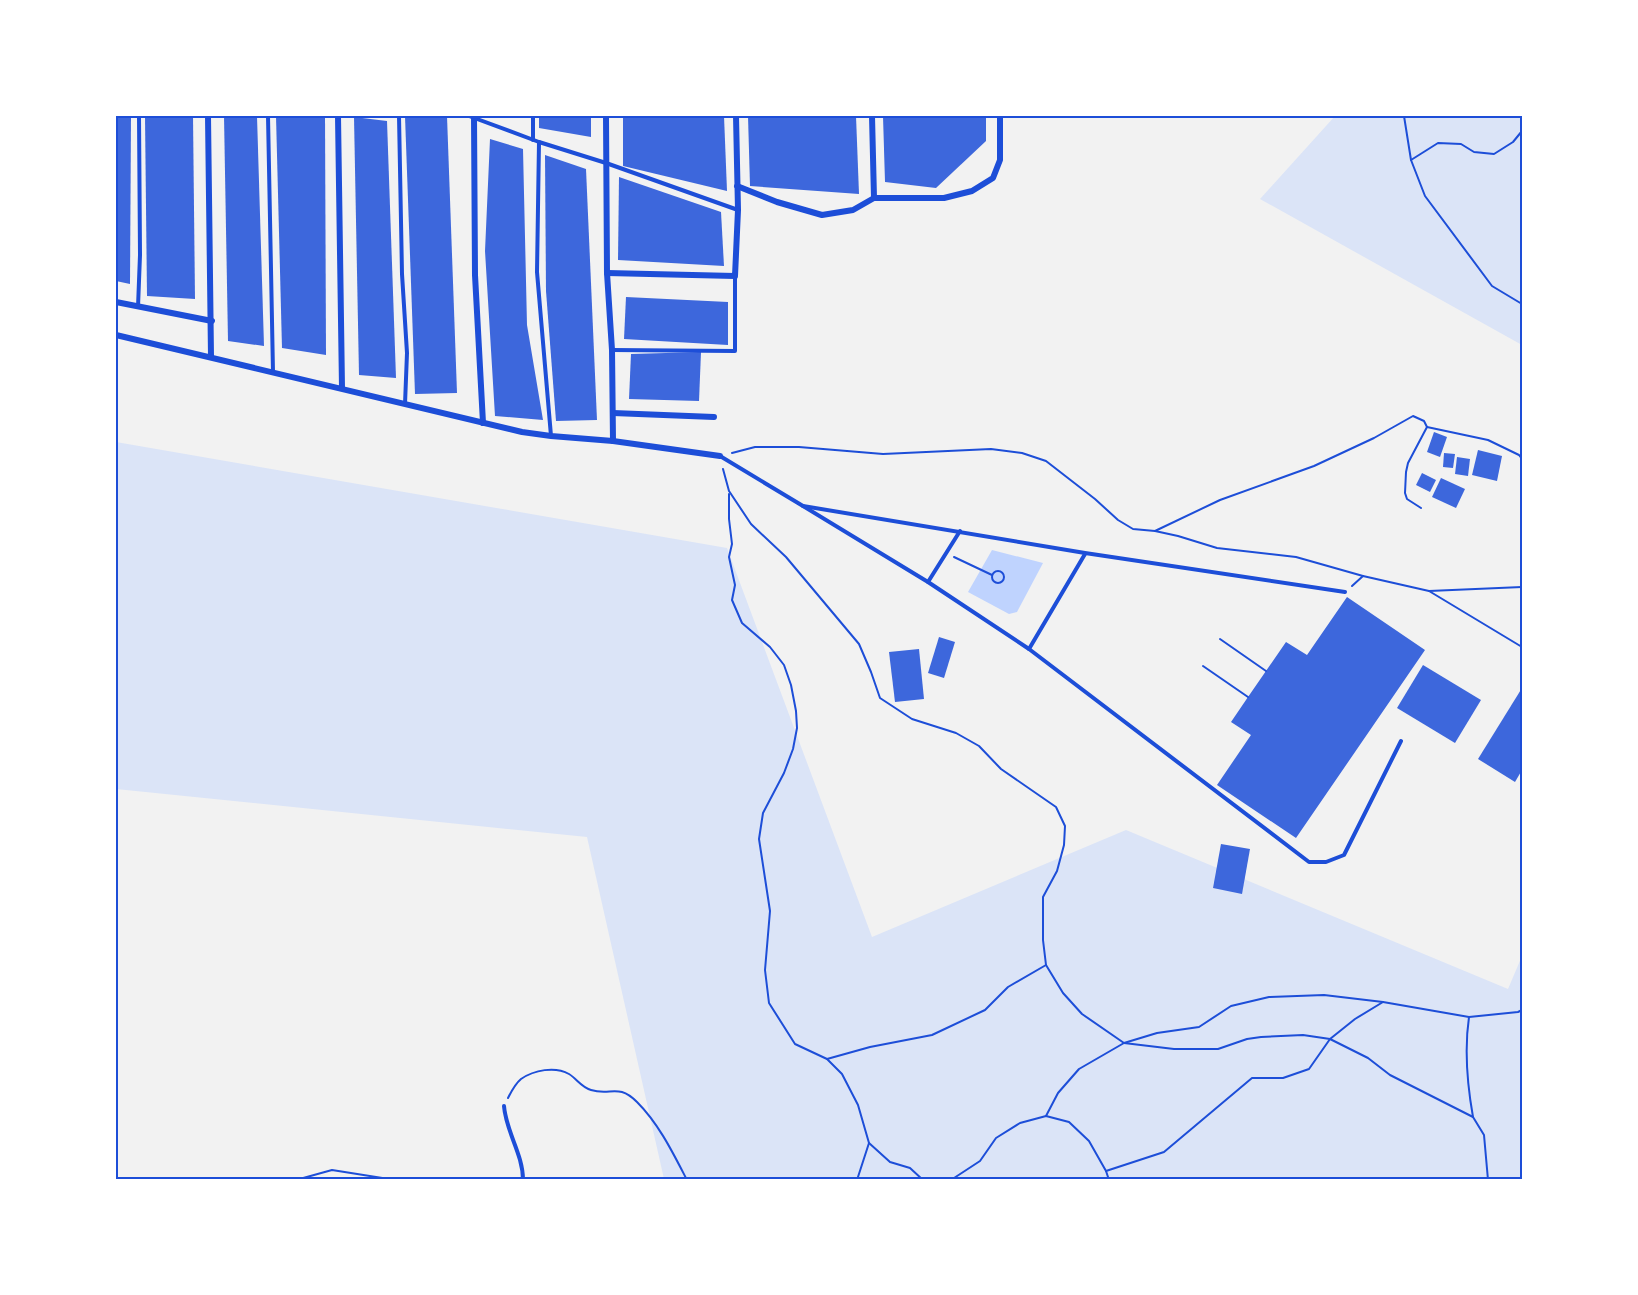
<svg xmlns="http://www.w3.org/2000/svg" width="1638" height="1295" font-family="'Exo 2',sans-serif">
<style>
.green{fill:#dbe4f7}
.water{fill:#bfd3fe}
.building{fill:#3d67dc}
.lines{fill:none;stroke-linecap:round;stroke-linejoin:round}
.path{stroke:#1d4ed8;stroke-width:2}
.service{stroke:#1d4ed8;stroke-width:4}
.minor{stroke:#1d4ed8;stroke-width:6}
.neatline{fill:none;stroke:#1d4ed8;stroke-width:2}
</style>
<rect width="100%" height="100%" fill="#f2f2f2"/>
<g class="green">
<path d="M1335,116h187v229l-262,-146z"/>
<path d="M116,442l611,106 145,389 254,-107 382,159 14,-33v223h-858l-77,-342 -471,-48z"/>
</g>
<path class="water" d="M992,550l51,13 -26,49 -8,2 -41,-22z"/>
<g class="building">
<path d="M116,116h15l-1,168 -14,-3z"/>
<path d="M145,116h48l2,183 -48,-3z"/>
<path d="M224,116h33l7,230 -36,-5z"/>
<path d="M276,116h49l1,239 -44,-7z"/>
<path d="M405,116h42l10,277 -42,1z"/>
<path d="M539,116h52v21l-52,-9z"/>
<path d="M623,116h101l3,75 -104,-25z"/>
<path d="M748,116h108l3,78 -109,-8z"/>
<path d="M883,116h103v25l-50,47 -51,-6z"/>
<path d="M354,117l33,4 9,257 -37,-3z"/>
<path d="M490,139l33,10 4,176 16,95 -48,-4 -10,-165z"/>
<path d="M545,155l41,14 11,251 -41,1 -10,-130z"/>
<path d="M619,177l102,35 3,54 -106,-6z"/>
<path d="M626,297l102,5v43l-104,-6z"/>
<path d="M701,352l-2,49 -70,-2 2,-45z"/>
<path d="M1434,432l13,5 -7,20 -13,-5z"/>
<path d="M1478,450l24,6 -5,25 -25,-6z"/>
<path d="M1444,453l11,1 -2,14 -10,-1z"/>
<path d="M1457,457l13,2 -2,17 -13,-2z"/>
<path d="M1422,473l14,7 -6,12 -14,-7z"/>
<path d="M1441,478l24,11 -9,19 -24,-11z"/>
<path d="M1347,597l78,53 -129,188 -79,-53 34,-50 -20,-13 17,-25 38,-55 21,13z"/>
<path d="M939,637l16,5 -11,36 -16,-5z"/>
<path d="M919,649l5,50 -29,3 -6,-50z"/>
<path d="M1423,665l58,35 -26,43 -58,-35z"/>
<path d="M1522,688v82l-7,12 -37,-23z"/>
<path d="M1221,844l29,5 -8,45 -29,-6z"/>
</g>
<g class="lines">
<g class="path">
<path d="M1404,116l7,44 14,36 67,90 30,18"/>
<path d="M1411,160l27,-17 23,1 13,8 20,2 19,-12 9,-11"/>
<path d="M1427,427l61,13 31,15 3,4"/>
<path d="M732,453l23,-6h44l84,7 108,-5 31,4 24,8 49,38 23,21 15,9 22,2 65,-31 94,-34 60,-28 39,-22 11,5 3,6 -19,36 -2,9 -1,21 2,6 14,9"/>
<path d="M723,469l6,22 22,33 35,33 73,87 12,28 9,26 32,21 44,14 23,13 22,23 55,38 9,19 -1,19 -7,26 -14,26v43l3,25 17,28 19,21 42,29 50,6h44l29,-10 14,-2 42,-2 27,4 38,19 22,17 83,42 11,18 4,45"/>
<path d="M729,494v25l3,25 -3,13 6,28 -3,15 10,23 28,24 14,18 7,20 5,26 1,17 -4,21 -9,24 -21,40 -4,26 11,72 -5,59 4,33 26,41 32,15 15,15 16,31 11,38 21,19 20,6 13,12"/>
<path d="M1155,531l23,5 39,12 79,9 67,19"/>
<path d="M954,557l38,18"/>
<circle cx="998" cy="577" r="6"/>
<path d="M1352,586l11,-10 66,15 93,56"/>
<path d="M1429,591l93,-4"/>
<path d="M1220,639l46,32"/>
<path d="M1203,666l45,31"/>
<path d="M1469,1017c-5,34 -2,66 4,100"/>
<path d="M827,1059l43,-12 62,-12 53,-25 23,-23 38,-22"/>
<path d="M508,1098c3,-6 7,-14 13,-19 13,-9 34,-13 48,-5 8,5 12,13 22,16 20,6 27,-7 46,12 22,22 36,51 50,78"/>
<path d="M1046,1116l12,-23 21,-24 45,-26 33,-10 42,-6 32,-21 38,-9 55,-2 59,7 86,15 49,-5 4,-2"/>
<path d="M1106,1171l58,-19 88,-74h31l26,-9 21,-30 25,-20 28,-17"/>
<path d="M296,1180l36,-10 63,10"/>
<path d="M857,1180l12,-37"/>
<path d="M951,1180l29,-19 16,-23 24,-15 26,-7 23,6 20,19 17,30 3,9"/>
</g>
<g class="service">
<path d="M268,116l5,256"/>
<path d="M399,116l3,158 5,79 -2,51"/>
<path d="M469,116l70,26 67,21 132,47"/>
<path d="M533,140v-24"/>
<path d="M539,142l-2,130 14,164"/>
<path d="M138,307l2,-52 -1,-139"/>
<path d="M612,350l123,1v-75"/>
<path d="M720,456l83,50 282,47 260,39"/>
<path d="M803,506l125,76 101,67 280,213h17l18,-7 57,-114"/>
<path d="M928,582l32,-51"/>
<path d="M1029,649l56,-95"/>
<path d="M504,1106c2,26 19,48 19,74"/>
</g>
<g class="minor">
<path d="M208,116l3,240"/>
<path d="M338,116l4,272"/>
<path d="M474,116l1,159 8,148"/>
<path d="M606,116l1,157 5,77 1,91"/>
<path d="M872,116l2,82"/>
<path d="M737,186l40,16 45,13 31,-5 21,-12h70l28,-7 21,-13 7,-18v-44"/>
<path d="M607,273l128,3 3,-66 -2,-94"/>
<path d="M116,302l96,19"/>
<path d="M116,335l406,97 29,4 62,5 107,15"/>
<path d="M613,413l101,4"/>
</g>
</g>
<rect width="1638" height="1295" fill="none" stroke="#ffffff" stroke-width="234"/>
<rect x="117" y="117" width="1404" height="1061" class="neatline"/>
</svg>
